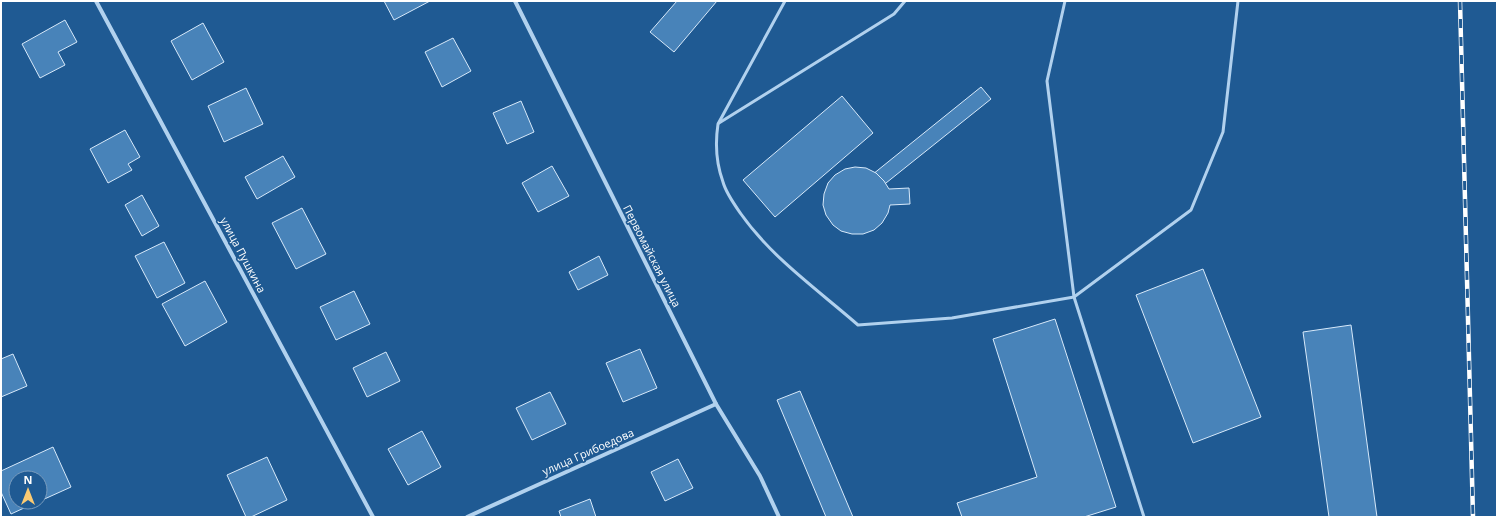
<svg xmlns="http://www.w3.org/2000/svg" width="1498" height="518" font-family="'Open Sans',sans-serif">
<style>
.building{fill:#4883b9;stroke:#d7e9fa}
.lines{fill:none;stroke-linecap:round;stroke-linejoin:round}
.service{stroke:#b1d1ee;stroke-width:3}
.minor{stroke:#b1d1ee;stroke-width:4}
.rail-casing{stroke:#fff;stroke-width:4.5}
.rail{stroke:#1f5a93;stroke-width:3;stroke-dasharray:9;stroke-linecap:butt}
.labels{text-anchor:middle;stroke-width:3.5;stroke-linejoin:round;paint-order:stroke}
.street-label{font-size:11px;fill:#fff;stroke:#1f5a93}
</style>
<rect width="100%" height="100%" fill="#1f5a93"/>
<g class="building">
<path d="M384,1h46l-36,19z"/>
<path d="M677,1h40l-43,51 -24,-20z"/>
<path d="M65,20l12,22 -19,10 7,13 -25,13 -18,-34z"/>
<path d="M203,23l21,39 -32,18 -21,-39z"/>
<path d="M453,38l18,33 -29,16 -17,-35z"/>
<path d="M981,87l10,12 -130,104 -9,-12z"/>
<path d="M246,88l17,36 -39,18 -16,-36z"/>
<path d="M842,96l31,37 -98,84 -32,-37z"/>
<path d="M521,101l13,31 -27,12 -14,-31z"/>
<path d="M125,130l15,27 -12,7 4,6 -24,13 -18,-34z"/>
<path d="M283,156l12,21 -38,22 -12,-22z"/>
<path d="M552,166l17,30 -31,16 -16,-29z"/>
<path d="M855,167l11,1 10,5 8,8 5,8 20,-1 1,16 -20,1 -2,8 -6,10 -8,7 -11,4h-11l-11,-3 -8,-6 -7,-10 -3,-10 1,-11 4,-11 7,-8 10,-6z"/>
<path d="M142,195l17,31 -17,10 -17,-31z"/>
<path d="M302,208l24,46 -30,15 -24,-46z"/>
<path d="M164,242l21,41 -28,15 -22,-42z"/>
<path d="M599,256l9,19 -30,15 -9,-18z"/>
<path d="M1203,269l58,148 -68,26 -57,-148z"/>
<path d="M205,281l22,41 -42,24 -23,-42z"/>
<path d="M354,291l16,33 -34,16 -16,-33z"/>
<path d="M1055,319l61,188 -32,10h-122l-5,-14 80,-26 -44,-138z"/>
<path d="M1351,325l26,192h-48l-26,-185z"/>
<path d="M640,349l17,39 -34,14 -17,-39z"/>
<path d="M386,352l14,29 -33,16 -14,-29z"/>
<path d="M13,354l14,32 -26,11v-38z"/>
<path d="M800,391l53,126h-27l-49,-117z"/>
<path d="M550,392l16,32 -34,16 -16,-32z"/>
<path d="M422,431l19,36 -33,18 -20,-36z"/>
<path d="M53,447l18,40 -31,14v-23h-24v24h21l-26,12 -10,-22v-21z"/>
<path d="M267,457l20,43 -36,17h-5l-19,-42z"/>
<path d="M678,459l15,29 -28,13 -14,-29z"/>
<path d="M590,499l6,18h-35l-2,-6z"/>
</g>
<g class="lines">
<g class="service">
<path d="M785,1l-67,123c-3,20 -2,39 5,58 3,11 11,22 18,32 31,44 77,76 117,111l94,-7 122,-21 70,220"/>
<path d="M1065,1l-18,80 27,216 117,-87 32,-78 15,-131"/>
<path d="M719,123l175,-109 11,-13"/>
</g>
<g class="minor">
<path d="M96,1l277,516"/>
<path d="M515,1l201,403 44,72 19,41"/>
<path d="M467,517l249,-113"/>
</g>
<g class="rail-casing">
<path id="rail" d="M1460,1l13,516"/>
</g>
<use href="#rail" class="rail"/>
</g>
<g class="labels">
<g class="street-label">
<text transform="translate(243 255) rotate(62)" y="4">улица Пушкина</text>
<text transform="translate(652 256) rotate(63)" y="4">Первомайская улица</text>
<text transform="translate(588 452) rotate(-24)" y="4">улица Грибоедова</text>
</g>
</g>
<rect width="1498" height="518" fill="none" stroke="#ffffff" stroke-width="4"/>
<g transform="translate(28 490)"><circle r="19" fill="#1f5a93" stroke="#799cbe"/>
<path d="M0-3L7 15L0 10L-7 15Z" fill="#fbca72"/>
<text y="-6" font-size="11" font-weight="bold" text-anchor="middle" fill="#ffffff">N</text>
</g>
</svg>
